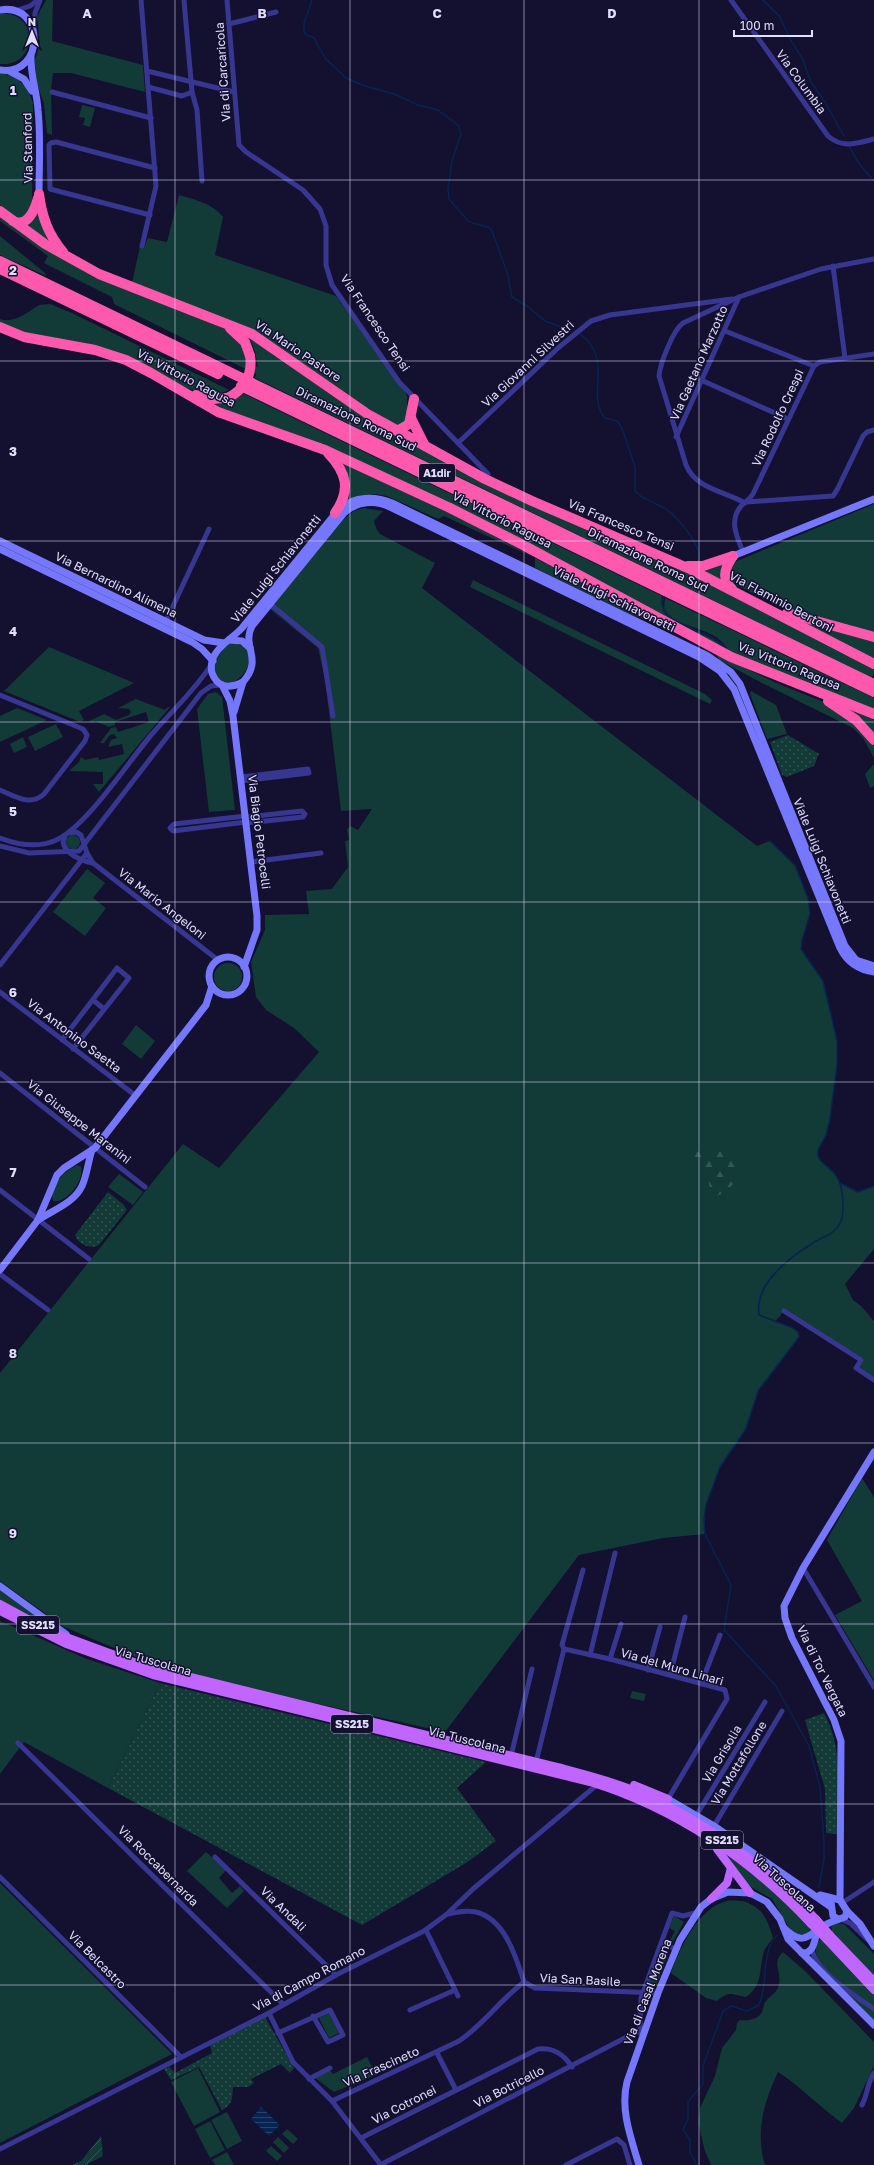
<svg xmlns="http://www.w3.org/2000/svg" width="874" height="2165" font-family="'Golos Text',sans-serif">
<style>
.grass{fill:#123a37}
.forest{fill:url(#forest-firs)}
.park{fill:url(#park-dots)}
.garden{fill:url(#garden-furrows)}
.water{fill:url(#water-rules)}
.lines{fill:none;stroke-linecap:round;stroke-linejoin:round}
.stream{stroke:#062452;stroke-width:1.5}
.street{stroke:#373792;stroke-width:5}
.secondary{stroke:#7577ff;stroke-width:7}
.primary{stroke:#c065ff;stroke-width:8}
.highway{stroke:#ff59ae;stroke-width:10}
.primary-bridge{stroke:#c065ff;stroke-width:8}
.highway-bridge{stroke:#ff59ae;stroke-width:10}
.grid{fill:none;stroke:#e1deff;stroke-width:1;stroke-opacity:0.55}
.labels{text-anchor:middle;stroke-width:3;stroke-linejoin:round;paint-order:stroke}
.shield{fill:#14102f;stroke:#a4a0c1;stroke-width:1}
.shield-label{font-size:11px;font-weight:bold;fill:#e1deff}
.street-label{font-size:12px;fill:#e1deff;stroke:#14102f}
.grid-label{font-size:13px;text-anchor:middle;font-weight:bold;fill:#e1deff;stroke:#14102f;stroke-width:3;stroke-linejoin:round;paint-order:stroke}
</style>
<defs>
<pattern id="forest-firs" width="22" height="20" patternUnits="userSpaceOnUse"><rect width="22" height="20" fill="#123a37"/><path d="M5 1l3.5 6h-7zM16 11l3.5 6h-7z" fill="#345655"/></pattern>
<pattern id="park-dots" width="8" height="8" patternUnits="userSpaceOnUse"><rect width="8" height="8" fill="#123a37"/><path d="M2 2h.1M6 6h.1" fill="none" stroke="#345655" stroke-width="1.8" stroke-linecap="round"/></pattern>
<pattern id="garden-furrows" width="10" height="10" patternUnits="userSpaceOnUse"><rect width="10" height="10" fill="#123a37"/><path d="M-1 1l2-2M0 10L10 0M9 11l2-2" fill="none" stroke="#345655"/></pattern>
<pattern id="water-rules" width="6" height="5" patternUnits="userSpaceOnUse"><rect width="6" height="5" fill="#062452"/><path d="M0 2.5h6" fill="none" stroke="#2a436c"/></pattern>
</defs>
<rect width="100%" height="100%" fill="#14102f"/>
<g class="grass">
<path d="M46,0h7l-1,41 91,24 2,27 -74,-19h-18l-2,16 1,46 -5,-2 -3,-29 -10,-28v-13l6,-19 -3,-27z"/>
<path d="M0,14c39,-4 39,53 0,50z"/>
<path d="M0,73c18,2 28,13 33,30l-1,104 -7,9 -8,2 -17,-13z"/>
<path d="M82,105l13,3 -5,19 -7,-2 2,-7 -6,-1z"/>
<path d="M179,195c17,5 33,8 44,22l-8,38 121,41 68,94 3,6v25l-10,6 -83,-53 -55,-40 -127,-51 8,-37 4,2 4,-10 19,4z"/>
<path d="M38,209l12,33 -26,-19z"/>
<path d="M0,214l19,14 144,75 66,28 11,8 7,24 11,4 -3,-16 -6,-14 129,87 287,137 209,107v7l-3,2 -616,-299 1,-4 -142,-70 -2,-7 -68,-34 4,-7 -48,-35z"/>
<path d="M0,236l45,37 1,3 -46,-21z"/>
<path d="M39,305l11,-1 22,9 157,77c-31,15 -68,-20 -97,-32 -35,-15 -70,-16 -106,-24 -9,-2 -18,-7 -26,-10v-5c13,5 29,-7 39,-14z"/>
<path d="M244,394l418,202c-7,32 47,32 63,53l-194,-104 -298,-130 -18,-10 15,-3z"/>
<path d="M340,462l124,58 182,97 -2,2 -12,-4 -97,-47v-10l-91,-42 -6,3 -51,-23 -13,-2 -29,6z"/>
<path d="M874,504v130l-93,-27 -45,-22 -8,-8 4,-14z"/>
<path d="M364,508l19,3 -9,10 2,7 4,6 55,29 -13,25 335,258 13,-5 25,25 13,32 2,16 -8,26 -1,9 22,32 14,59v28l-7,51 -4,16 -8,15v8l16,14 6,11 18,9 16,-6v63l-29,35 8,16 8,6 13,15v57l-18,-10 4,-8 -76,-49 -9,11 16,5 8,6 -1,6 -38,49 -16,44 -26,39 -13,38v25l-42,4 -84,17 -134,177 -278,-62 -103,-43 -64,-46v-208l183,-229 36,24 100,-116 -25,-24 -28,-18 -10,-13 -5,-35 14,-32v-15l44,-1 -3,-23 26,-2 16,-22 -3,-26 4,-1 -2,-10 3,-4 8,4 14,-21 -31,2 -16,-132 -7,-31 -48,-39 73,-89 11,-9z"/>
<path d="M724,561l-3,9 3,11 -25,-13z"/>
<path d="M473,580l232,114 7,6 -2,4 -240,-117z"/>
<path d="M665,598l209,100v13l-145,-59c-10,-24 -43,-22 -61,-37l-4,-7z"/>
<path d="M796,620l78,20v20z"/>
<path d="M229,643c32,1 22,33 0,41 -25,-9 -13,-27 0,-41z"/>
<path d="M49,647l85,36 -55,28 5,9 -4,2 -76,-31z"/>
<path d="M716,654l65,31 48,19 38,30 7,11v13l-11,-20 -10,-10 -93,-46 -41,-22z"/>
<path d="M751,691l25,14 11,29 -20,5 -17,-45z"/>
<path d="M216,692l6,5 13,113 -26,2 -12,-103 11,-15z"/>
<path d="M136,699l29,11 3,-3h2l-71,85 -6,-8h10v-12l-34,-1 10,-9 2,-5 4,3 13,-3 1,3 25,-6 -2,-10 -14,3 3,-7 6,-2 -3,-4 -4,1 -6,8h-4l11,-15 5,-1 2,5 31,-10 -3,-10 -31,10v3l-6,2 -14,-6 -3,2 -3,-2 15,-7 12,6 13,-5 2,-3 -2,-3 -11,-1z"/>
<path d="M17,708l30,12 -47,22v-26z"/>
<path d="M849,709l25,11v13z"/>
<path d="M56,724l7,13 -28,14 -7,-14z"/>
<path d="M23,737l4,10 -13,6 -4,-9z"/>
<path d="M874,764v22l-4,2 -5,-14z"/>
<circle cx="73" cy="842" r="7"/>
<path d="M87,869l18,14 -12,15 13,10 -21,28 -32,-24z"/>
<circle cx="228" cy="977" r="14"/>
<path d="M136,1025l19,16 -14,18 -19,-15z"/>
<path d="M78,1165l3,2c4,12 -14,37 -28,34 -5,-13 12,-32 25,-36z"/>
<path d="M119,1174l24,18 -10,13 -25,-18z"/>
<path d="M862,1478l12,19v183l-39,-65 27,-14 -35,-61z"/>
<path d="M0,1590l42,31 1,2 -43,-22z"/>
<path d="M0,1621l87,38 73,24 -52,105 -84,-46 -24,32z"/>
<path d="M632,1691l14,3 -2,7 -14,-3z"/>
<path d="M206,1852l20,18 -7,8 13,15 8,-7 4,5 -17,17 -40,-37z"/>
<path d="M728,1856l40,30 46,45 -8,3 -8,1 -7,-4 -19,-32 -26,-15z"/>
<path d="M0,1883l172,171 -172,89z"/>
<path d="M743,1901c20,7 24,17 30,37 -3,4 -7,9 -9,13 -5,18 -1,35 -18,46 -15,-2 -16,-7 -29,4l-11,-3 -35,-25c9,-25 27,-65 56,-72 5,-1 11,0 16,0z"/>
<path d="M674,1916l10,6 -12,21 -3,-1 6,-11 -6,-3z"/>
<path d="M838,1923l6,1 30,30v22l-42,-45 -1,-6z"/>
<path d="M821,1938l53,56v13c-16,-11 -76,-46 -53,-69z"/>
<path d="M663,1950h4l1,4 -12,33 -4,1 -3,-5z"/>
<path d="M783,1952l22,19 69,71v24l-20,42 -12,15c-22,-16 -41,-36 -64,-51 -14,30 -23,60 -13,93h-54l-6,-14 -7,-28 2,-15 15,-32 7,-28 14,-18 1,-7 3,-3c7,1 18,0 22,-8 2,-4 1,-8 4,-11 6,-7 11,-8 13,-17 3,-13 -8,-21 4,-32z"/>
<path d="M838,1986l36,25v11z"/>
<path d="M329,2013l10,20 -10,5 -10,-20z"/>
<path d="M367,2057l9,18 -42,17 -19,-14 15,-8 3,4z"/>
<path d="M198,2068l22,44 -26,14 -23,-44z"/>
<path d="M227,2112l15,29 -15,8 -16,-29z"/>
<path d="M210,2121l15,29 -15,8 -15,-29z"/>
<path d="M287,2129l11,10 -5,5 -11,-10z"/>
<path d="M278,2137l11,11 -5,5 -11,-11z"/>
<path d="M271,2146l11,10 -5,5 -11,-10z"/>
<path d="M227,2152l7,13h-19l-3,-5z"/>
</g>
<path class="forest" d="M712,1148l15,1c18,19 11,40 -13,48l-4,-4 -1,-11 -4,-9 -14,-6 1,-8 5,-8z"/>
<g class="park">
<path d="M788,735l31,19 -5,12 -27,11 -5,-2 -12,-33z"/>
<path d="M108,1192l15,12 4,6 -28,35c-9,5 -21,-1 -24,-10z"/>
<path d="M160,1683l326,79 -29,26 39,53 -30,22 -104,62 -254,-137z"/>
<path d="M824,1713c20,37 14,80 13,121l-11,-1 -1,-44 -20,-69z"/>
<path d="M265,2017l29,51 -4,5 -9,-9 -30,15 3,4 -6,4h-15c-1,11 0,18 -11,23l-23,-43 -28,13 -7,-11 5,-2 6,6 37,-20 -2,-8z"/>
</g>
<path class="garden" d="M101,2136l2,20 -17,9h-14l9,-4z"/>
<path class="water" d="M261,2107l19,18 -11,11 -18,-17z"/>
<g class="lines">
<g class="stream">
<path d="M312,0l-8,23v9l2,3 8,3 11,20 21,20 19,8 29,8 24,11 20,5 20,15 3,9 -9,27 -4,28 1,10 20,23 19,5 4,4 16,44 4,22 15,9 18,15 24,9"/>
<path d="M763,0l17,17 10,22 12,19 9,24 14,20 19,34"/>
<path d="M849,146l11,19 14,16"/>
<path d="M580,334c35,26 5,61 25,84l12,3 5,7 13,39v24c7,9 23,12 32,19 10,6 39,41 31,51"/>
<path d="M672,580l6,-5"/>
<path d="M663,598c-8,28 51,31 63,51"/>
<path d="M770,841l25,24 13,33 2,16 -8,26 -1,9 22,32 14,59v25l-7,54 -4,16 -8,15v6c4,11 19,13 23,31 2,11 4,26 -1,36 -6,12 -17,13 -27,20 -23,14 -59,41 -54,72l34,13 5,4 1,5 -41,54 -12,38 -26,38 -14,38 -2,14 1,15 26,51 -7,45 52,56 33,60 11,41 4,55v17l-5,28"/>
<path d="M840,1183l18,9 16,-6"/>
<path d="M697,2165l-7,-13v-12l-7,-10 5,-11v-17l15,-18v-18l20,-55 9,-5 15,5 12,-6c10,-22 1,-51 18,-70"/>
</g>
<g class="street">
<path d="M141,0l15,186 -14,60"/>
<path d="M184,0l8,92 5,18 5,71"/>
<path d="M227,0l12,145 7,7 57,38 17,19 6,17v39l6,20 67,97 89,92"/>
<path d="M731,0l97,136c14,13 30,7 46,3"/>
<path d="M15,11l15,-5 8,-6"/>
<path d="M229,24l47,-12"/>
<path d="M34,31l1,-18 5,-13"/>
<path d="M147,71l87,21"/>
<path d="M148,87l34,9 10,-4"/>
<path d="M52,92l99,26"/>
<path d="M150,215l-100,-26 -1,-44 2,-2 5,-1 99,26"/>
<path d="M833,266l12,92"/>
<path d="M725,331l89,35"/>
<path d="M701,380l87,39"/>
<path d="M676,437l63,-140"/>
<path d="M458,443l100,-95 33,-27 19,-6 122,-16"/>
<path d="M746,502l87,-6 4,-6 26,-54 4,-4 7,-2"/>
<path d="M745,503c-21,-12 -49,-14 -59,-38l-27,-89c1,-12 14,-46 24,-53l56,-26 82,-28 53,-10"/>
<path d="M743,552c-6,-15 -15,-32 -1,-47 4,-4 8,-6 11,-11l61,-128 6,-4 54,-8"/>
<path d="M269,603l53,44 11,69"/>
<path d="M166,621l43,-92"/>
<path d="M0,695l83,34 4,6 -2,6 -41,53c-14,13 -29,2 -44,-4"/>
<path d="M241,777l67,-8 1,4 -68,8"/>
<path d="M246,816l-72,8 -4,4 3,3 73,-9"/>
<path d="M246,817l56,-6 3,3 -2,3 -57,6"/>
<path d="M69,833l7,-1 5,3 6,18 6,10 125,97"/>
<path d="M65,836l-2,6c2,12 19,19 30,21"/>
<path d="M0,838c16,6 37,10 54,3 32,-13 74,-79 98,-107 20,-23 43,-44 59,-69"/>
<path d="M0,846l29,7 50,-2 122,-158 10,-7 10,-1"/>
<path d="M251,862l70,-9"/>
<path d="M0,965l87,-112"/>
<path d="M0,992l136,104"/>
<path d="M93,1000l11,9"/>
<path d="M62,1040l55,-72 12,10 -56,71"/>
<path d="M0,1073l145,114"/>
<path d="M0,1190l89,69"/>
<path d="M0,1274l48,36"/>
<path d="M784,1311l77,49 -5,8 18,12"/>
<path d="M803,1568l71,119"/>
<path d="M564,1649l-2,-4 21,-75"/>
<path d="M590,1655l25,-102"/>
<path d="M610,1659l11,-35"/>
<path d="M648,1670l12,-43"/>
<path d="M670,1675l15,-58"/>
<path d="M701,1684l19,-49"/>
<path d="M18,1743l265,261"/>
<path d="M511,1756l21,-87"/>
<path d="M536,1762l28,-113 46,10 115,31 2,9 -59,100"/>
<path d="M696,1816l69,-114"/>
<path d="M714,1826l68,-115"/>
<path d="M215,1857l121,118"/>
<path d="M0,1877l180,179"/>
<path d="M842,1903l32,-21"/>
<path d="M448,1914c9,-2 18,-4 28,-2 29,7 40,45 48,70l11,6 123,5"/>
<path d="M840,1919l10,4 18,17"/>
<path d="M426,1930l32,66"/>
<path d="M662,1943l13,6"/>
<path d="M812,1948c2,24 44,48 62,61"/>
<path d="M410,2010l45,-20"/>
<path d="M269,2013l24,49 39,39 127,-60c24,-16 41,-41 65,-59"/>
<path d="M278,2033l52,-23 13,25 -15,7 -15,-26"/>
<path d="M640,2033l1,-35 31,-85 11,3 12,-3"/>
<path d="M437,2053l19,37"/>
<path d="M309,2079l21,-11"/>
<path d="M332,2101l49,64"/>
<path d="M862,2105c6,-11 5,-22 12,-32"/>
<path d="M361,2138l177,-89c14,-2 26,5 34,18"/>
<path d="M0,2149l269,-136 67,-38 88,-44 23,-17 26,-25 125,-105"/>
<path d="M380,2165l266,-138"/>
<path d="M566,2165l51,-26 7,6 6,20"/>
</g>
<g class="secondary">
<path d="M0,10c46,-8 45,67 0,60"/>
<path d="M31,56c-1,19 6,35 7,54 3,28 1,56 1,84"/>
<path d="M9,71l15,8 8,12"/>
<path d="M0,541l204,99 20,3"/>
<path d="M0,549l192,93 10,7 11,12"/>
<path d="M733,556l141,-57"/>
<path d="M229,640l13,1 8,7"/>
<path d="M222,685l8,16 3,15 24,200v14l-13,37"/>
<path d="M234,712l9,-30"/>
<circle cx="228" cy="976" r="19"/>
<path d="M874,966l-18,-6 -11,-14 -105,-262 -9,-12 -23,-16 -316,-153c-17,-7 -37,-7 -52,5l-98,120c-12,13 -35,23 -30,45 2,5 5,10 10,12 7,3 15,0 21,-3 21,-24 -2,-35 9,-56l92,-113c13,-12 31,-13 46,-6l309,150 21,14 14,18 106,259c7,14 19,22 34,24"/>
<path d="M38,1220c15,-10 36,-17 44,-34 5,-11 6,-24 10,-36"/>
<path d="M0,1270l38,-50 19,-45 7,-7 31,-20 111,-143 6,-19"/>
<path d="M0,1586l66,48"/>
<path d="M668,1799l46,27 117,81"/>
<path d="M820,1895l20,5 7,11 13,13 14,22"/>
<path d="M840,1900l1,-159 -7,-21 -42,-82 -7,-20 -1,-12 19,-38 71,-116"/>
<path d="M831,1902l2,14 5,3"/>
<path d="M784,1928c19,20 26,6 43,-4 6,-3 12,-5 18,-7l2,-6"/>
<path d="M802,1953c12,1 12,-12 15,-20"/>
<path d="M639,2165c-8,-27 -19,-55 -12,-83l31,-89 22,-53 21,-33 10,-8 17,-7 22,1 17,9 13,17 8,20 86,86"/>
</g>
<g class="primary">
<path d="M0,1604l50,27 92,34 415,102c26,7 51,13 76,23 69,28 132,76 183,129"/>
<path d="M0,1611l66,33 87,31 437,107c84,26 161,77 221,142"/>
<path d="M634,1785l34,14"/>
<path d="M717,1849l33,44"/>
<path d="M711,1899l16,-16 4,-15"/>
<path d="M830,1935l44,46"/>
<path d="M827,1940l47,50"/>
</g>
<g class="highway">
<path d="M39,194c3,23 9,40 24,58"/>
<path d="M0,211l45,33 54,30 153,60 117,81 116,64 47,22 158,68 184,95"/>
<path d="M13,221c15,7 22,-12 25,-23"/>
<path d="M0,261l874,423"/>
<path d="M0,269l218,105"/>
<path d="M0,327l24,10 71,13 31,10 25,13 67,39 107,38 125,58 73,37 208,112 143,57"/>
<path d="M230,328l15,14 5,14"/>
<path d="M241,386l633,306"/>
<path d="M196,395l16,4 15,-1"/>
<path d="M411,418l14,28"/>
<path d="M397,431l12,-7 5,-25"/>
<path d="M328,453c19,20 23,37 7,60"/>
<path d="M688,566h15l30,-10"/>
<path d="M732,589c-11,-10 -7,-22 1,-33"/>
<path d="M787,613l87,24"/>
<path d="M828,701l28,19 18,20"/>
</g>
<g class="primary-bridge">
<path d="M816,1919l14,16"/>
<path d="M811,1924l16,16"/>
</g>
<path class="highway-bridge" d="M227,398c17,-7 26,-24 23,-42"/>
</g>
<path class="grid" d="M175,0v2165M350,0v2165M524,0v2165M699,0v2165M0,180h874M0,361h874M0,541h874M0,722h874M0,902h874M0,1082h874M0,1263h874M0,1443h874M0,1624h874M0,1804h874M0,1985h874"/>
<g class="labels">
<g class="shield">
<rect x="419" y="464" width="36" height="18" rx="3"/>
<rect x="17" y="1616" width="42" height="18" rx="3"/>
<rect x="331" y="1715" width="42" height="18" rx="3"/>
<rect x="701" y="1831" width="42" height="18" rx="3"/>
</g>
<g class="shield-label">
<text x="437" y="477">A1dir</text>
<text x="38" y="1629">SS215</text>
<text x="352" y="1728">SS215</text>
<text x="722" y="1844">SS215</text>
</g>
<g class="street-label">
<text transform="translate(223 72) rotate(-94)" y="4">Via di Carcaricola</text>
<text transform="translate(801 82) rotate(54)" y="4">Via Columbia</text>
<text transform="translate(28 148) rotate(-91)" y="4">Via Stanford</text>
<text transform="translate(375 323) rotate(56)" y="4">Via Francesco Tensi</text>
<text transform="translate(298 351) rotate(34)" y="4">Via Mario Pastore</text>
<text transform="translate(699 363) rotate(-66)" y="4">Via Gaetano Marzotto</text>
<text transform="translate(528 364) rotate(-43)" y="4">Via Giovanni Silvestri</text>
<text transform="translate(186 378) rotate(28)" y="4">Via Vittorio Ragusa</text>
<text transform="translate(778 418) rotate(-65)" y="4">Via Rodolfo Crespi</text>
<text transform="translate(356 419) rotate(26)" y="4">Diramazione Roma Sud</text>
<text transform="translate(502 520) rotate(27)" y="4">Via Vittorio Ragusa</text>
<text transform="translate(621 525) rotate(23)" y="4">Via Francesco Tensi</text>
<text transform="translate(648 560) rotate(26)" y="4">Diramazione Roma Sud</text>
<text transform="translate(276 569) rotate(-51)" y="4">Viale Luigi Schiavonetti</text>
<text transform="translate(116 585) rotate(26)" y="4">Via Bernardino Alimena</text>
<text transform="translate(614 599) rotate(26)" y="4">Viale Luigi Schiavonetti</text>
<text transform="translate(781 602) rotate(28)" y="4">Via Flaminio Bertoni</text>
<text transform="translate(789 666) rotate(22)" y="4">Via Vittorio Ragusa</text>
<text transform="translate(259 832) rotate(83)" y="4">Via Biagio Petrocelli</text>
<text transform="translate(822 861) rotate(68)" y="4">Viale Luigi Schiavonetti</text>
<text transform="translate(162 904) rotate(38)" y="4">Via Mario Angeloni</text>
<text transform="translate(74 1036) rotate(37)" y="4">Via Antonino Saetta</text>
<text transform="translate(79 1122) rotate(38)" y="4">Via Giuseppe Maranini</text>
<text transform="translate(153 1661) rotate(16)" y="4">Via Tuscolana</text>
<text transform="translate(672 1667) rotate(16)" y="4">Via del Muro Linari</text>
<text transform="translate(822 1671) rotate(64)" y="4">Via di Tor Vergata</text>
<text transform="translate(467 1740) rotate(14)" y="4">Via Tuscolana</text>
<text transform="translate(722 1754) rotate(-59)" y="4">Via Grisolia</text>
<text transform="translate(739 1763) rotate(-59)" y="4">Via Mottafollone</text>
<text transform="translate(158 1866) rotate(45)" y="4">Via Roccabernarda</text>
<text transform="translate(784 1883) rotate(42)" y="4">Via Tuscolana</text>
<text transform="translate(283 1909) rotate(44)" y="4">Via Andali</text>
<text transform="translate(97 1960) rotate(45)" y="4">Via Belcastro</text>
<text transform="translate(309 1979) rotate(-28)" y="4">Via di Campo Romano</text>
<text transform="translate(580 1980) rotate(3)" y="4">Via San Basile</text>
<text transform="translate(648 1992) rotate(-69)" y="4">Via di Casal Morena</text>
<text transform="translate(381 2067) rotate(-24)" y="4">Via Frascineto</text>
<text transform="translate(509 2087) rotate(-27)" y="4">Via Botricello</text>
<text transform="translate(404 2105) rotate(-27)" y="4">Via Cotronei</text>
</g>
</g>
<g class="grid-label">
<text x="87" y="18">A</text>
<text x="262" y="18">B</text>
<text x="437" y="18">C</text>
<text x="612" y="18">D</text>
<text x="13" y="95">1</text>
<text x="13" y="275">2</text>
<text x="13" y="456">3</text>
<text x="13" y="636">4</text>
<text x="13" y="816">5</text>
<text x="13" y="997">6</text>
<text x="13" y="1177">7</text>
<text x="13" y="1358">8</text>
<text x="13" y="1538">9</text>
</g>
<g transform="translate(32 32)" stroke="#14102f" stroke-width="3" paint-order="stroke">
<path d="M0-3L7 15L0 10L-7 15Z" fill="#e1deff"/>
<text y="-6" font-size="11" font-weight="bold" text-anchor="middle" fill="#e1deff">N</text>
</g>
<path d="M734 30v6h78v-6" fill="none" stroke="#e1deff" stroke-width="2"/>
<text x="740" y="30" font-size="12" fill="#e1deff" stroke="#14102f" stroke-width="3" paint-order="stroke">100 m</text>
</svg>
